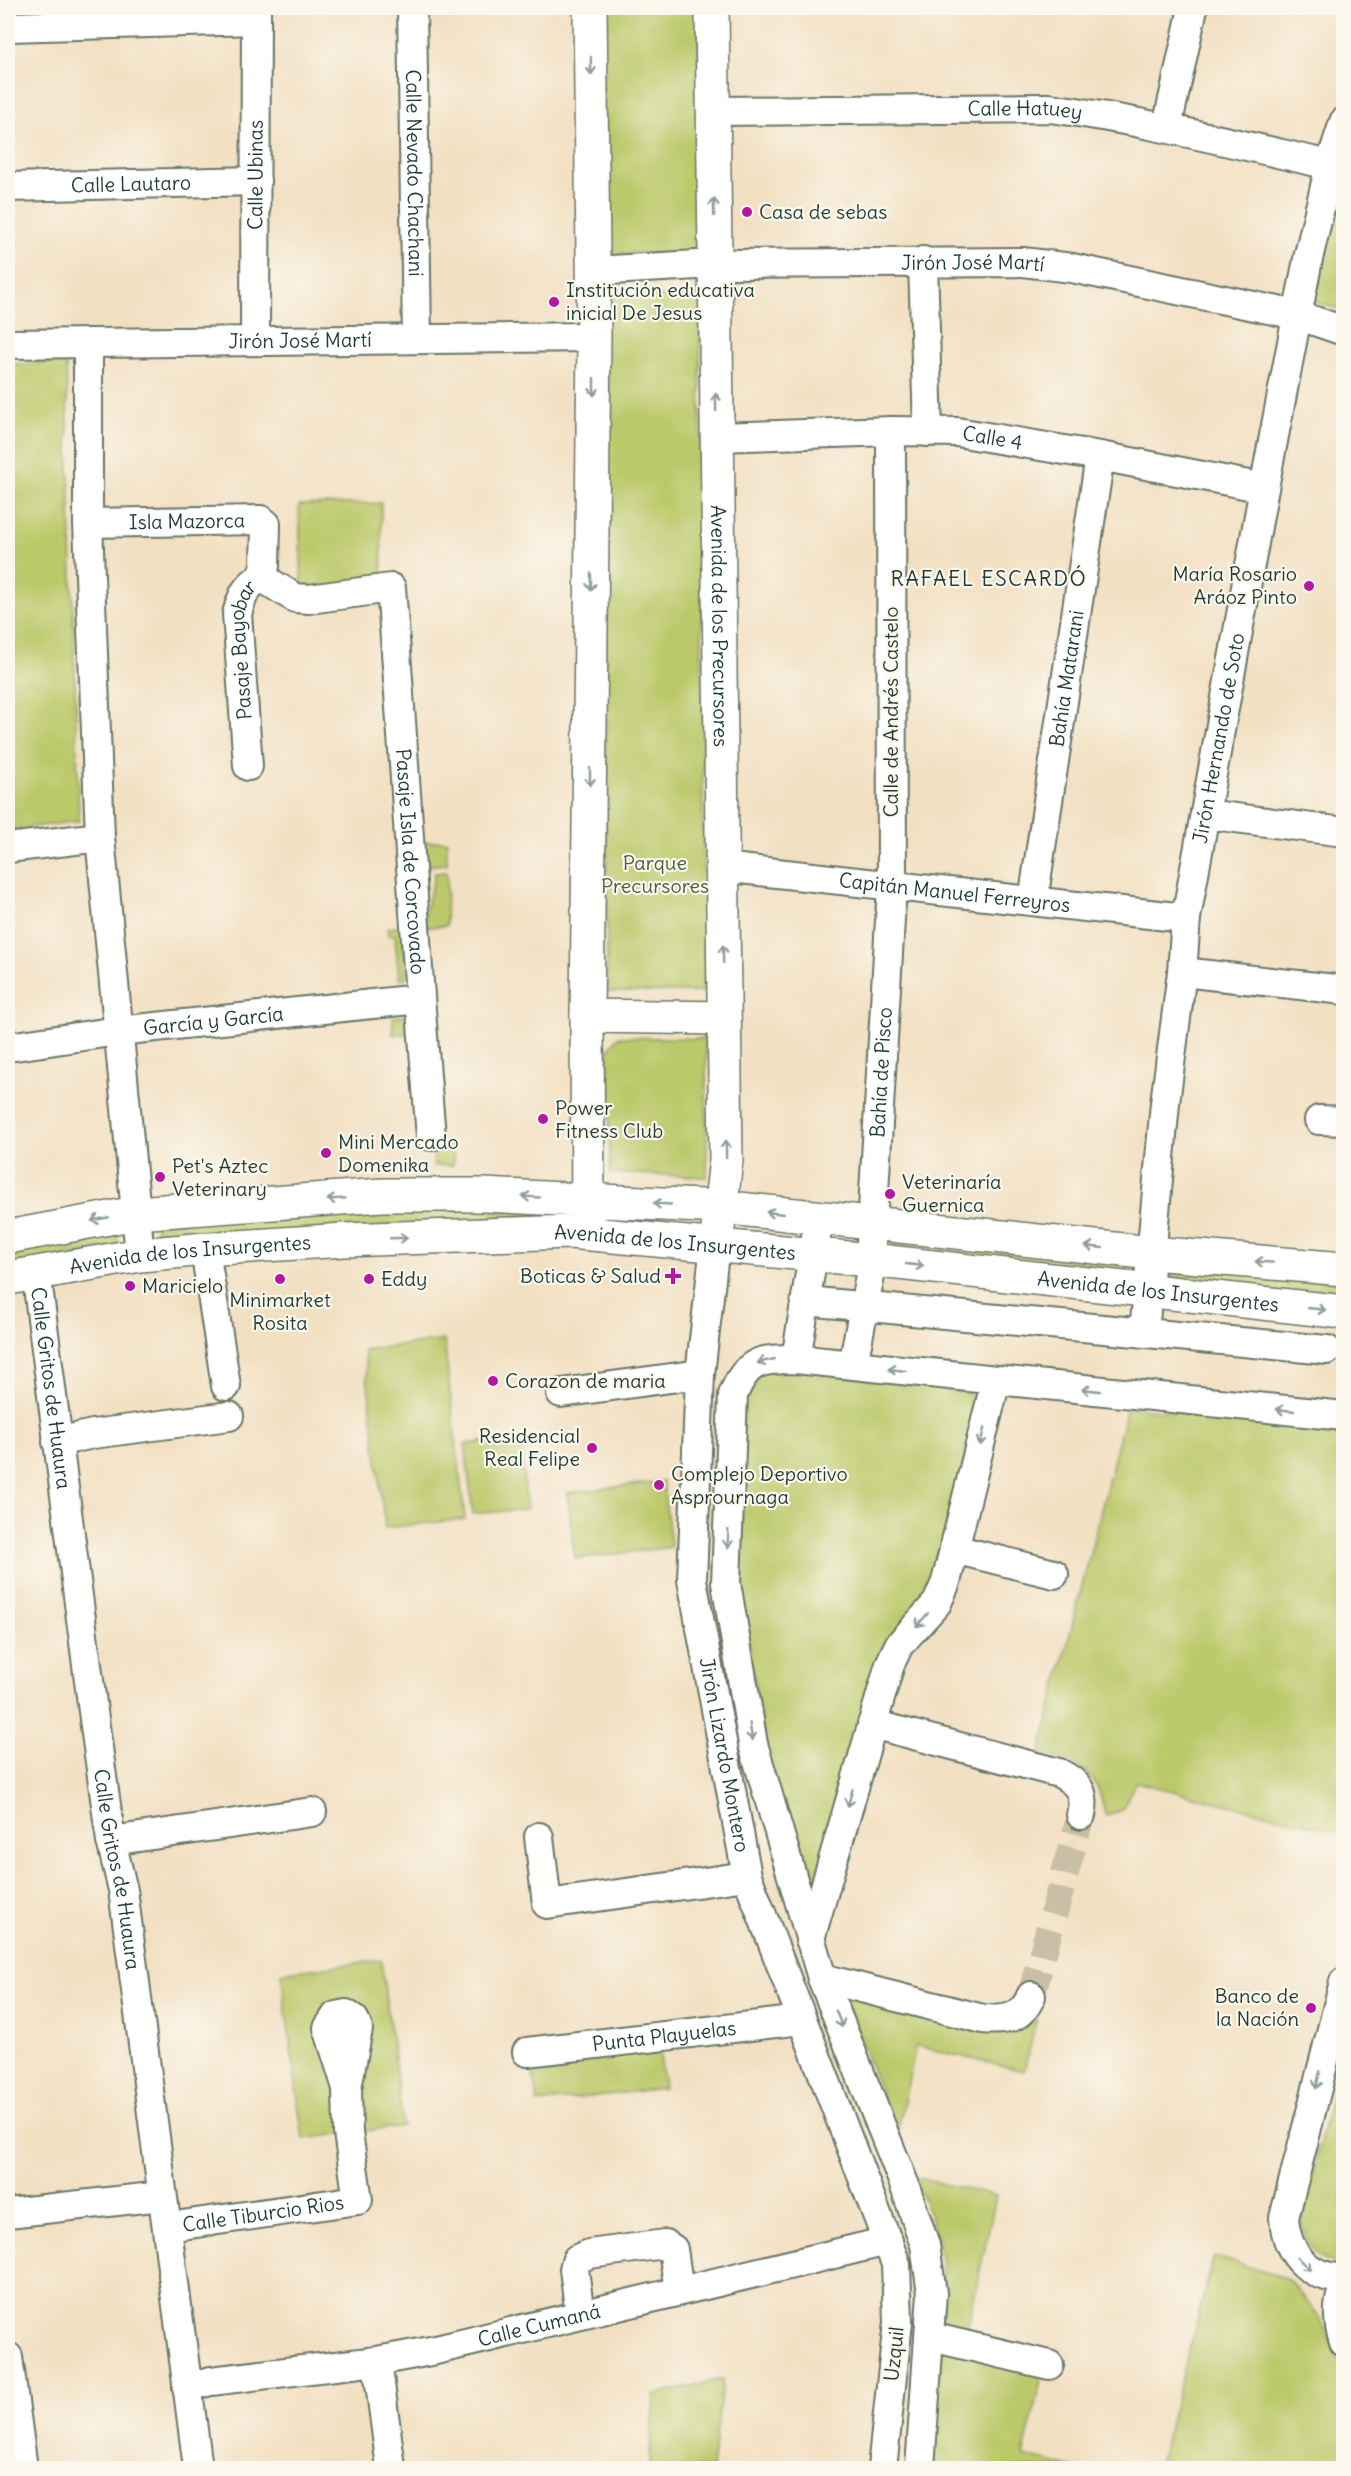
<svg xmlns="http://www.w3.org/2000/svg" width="1351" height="2476" font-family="Delius,sans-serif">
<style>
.green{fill:#bcc96b;stroke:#6e8350;stroke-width:1.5}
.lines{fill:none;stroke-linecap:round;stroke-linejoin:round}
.minor-tunnel{stroke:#c8bfa6;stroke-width:28;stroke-dasharray:28 14;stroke-linecap:butt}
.minor-casing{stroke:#697666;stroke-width:32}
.major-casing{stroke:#697666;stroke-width:36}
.minor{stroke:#fff;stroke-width:28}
.major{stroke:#fff;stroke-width:33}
.oneway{stroke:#8f9e9a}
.poi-dot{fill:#b5179e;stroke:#fbf7ec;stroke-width:2}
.labels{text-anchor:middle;stroke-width:4.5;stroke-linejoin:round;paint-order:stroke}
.street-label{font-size:20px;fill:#1f3d34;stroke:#fbf7ec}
.poi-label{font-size:20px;fill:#1f3d34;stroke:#fbf7ec;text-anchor:start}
.park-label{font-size:20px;fill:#466042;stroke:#fbf7ec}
.neighbourhood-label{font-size:21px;letter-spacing:1.5px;fill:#1f3d34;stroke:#fbf7ec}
</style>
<rect width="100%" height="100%" fill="#fbf7ec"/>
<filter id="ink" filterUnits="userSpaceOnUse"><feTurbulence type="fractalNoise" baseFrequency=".0167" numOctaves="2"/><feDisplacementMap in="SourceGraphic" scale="12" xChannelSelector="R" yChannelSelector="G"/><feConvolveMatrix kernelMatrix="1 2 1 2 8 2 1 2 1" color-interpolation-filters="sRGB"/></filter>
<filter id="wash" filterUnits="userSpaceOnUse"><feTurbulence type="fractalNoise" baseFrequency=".008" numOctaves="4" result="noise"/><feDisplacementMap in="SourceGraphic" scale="24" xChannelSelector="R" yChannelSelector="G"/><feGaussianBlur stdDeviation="1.35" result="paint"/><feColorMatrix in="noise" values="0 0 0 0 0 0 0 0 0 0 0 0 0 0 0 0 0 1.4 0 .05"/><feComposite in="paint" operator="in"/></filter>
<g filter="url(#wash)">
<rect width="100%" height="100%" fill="#f2e0c2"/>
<g class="green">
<path d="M601,8h98l1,244 -95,2z"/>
<path d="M1343,187v123l-31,-9z"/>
<path d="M700,296l4,696h-97l-3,-695z"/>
<path d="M66,362l13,459 -71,9v-466z"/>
<path d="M381,503l1,78 -80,9 -3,-85z"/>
<path d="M447,841v23l-26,2 -2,-24z"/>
<path d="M447,872l-1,54 -22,1c-1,-21 8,-34 11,-54z"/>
<path d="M403,926l3,52 -7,1 -4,-44h-7l-1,-7z"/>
<path d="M414,1014v19l-21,2v-18z"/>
<path d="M618,1037l88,2 1,138 -97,-4 -2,-123z"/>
<path d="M433,1144h20v21l-19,1z"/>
<path d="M380,1208l186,4v12l-410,18v-19z"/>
<path d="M113,1224l6,21 -111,23v-22z"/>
<path d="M881,1241l462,40v18l-462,-47z"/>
<path d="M444,1340l21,179 -80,9 -21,-178z"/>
<path d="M771,1365l196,28 8,6 2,6 -43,180 -51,60 -7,16 -56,220 -11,10 -42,-135 -23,-136 -7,-66 4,-152 12,-28z"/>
<path d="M1127,1407l216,21v405l-207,-51 -15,29 -16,4c-6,-44 -25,-51 -65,-62z"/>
<path d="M520,1438l7,71 -54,5 -8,-70z"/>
<path d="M663,1481l8,66 -96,12 -8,-66z"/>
<path d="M381,1960l22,166 -100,13 -22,-166z"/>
<path d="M841,1990l184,35 12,-7 -13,53 -108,-25 -19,88z"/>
<path d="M659,2042l5,46 -127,15 -6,-46z"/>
<path d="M1343,2047v218c-25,-2 -39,-21 -42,-45z"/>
<path d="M913,2177l83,19 -29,135 -25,-6c2,-59 -1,-95 -29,-148z"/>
<path d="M1214,2256l74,23 32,38 23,53v98h-185z"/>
<path d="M938,2347l105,25 -20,84 52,12h-149z"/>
<path d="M723,2379l-11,89h-63l5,-73z"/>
</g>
</g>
<g filter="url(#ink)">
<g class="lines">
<path class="minor-tunnel" d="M1031,1996l50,-181"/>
<g class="minor-casing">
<g id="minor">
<path id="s1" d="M412,8l5,331"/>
<path d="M8,27l248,-7"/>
<path id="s2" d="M713,111l337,-3c95,13 187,36 280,57"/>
<path d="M1167,127l26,-119"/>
<path id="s3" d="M8,187l248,-6"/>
<path d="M923,261l5,171"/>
<path id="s4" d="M593,271l122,-7 308,-2 49,6 225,47 47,16"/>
<path id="s5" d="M255,341l1,-333"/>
<path d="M88,343v180l12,314 40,418"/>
<path id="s6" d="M8,344l586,-7"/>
<path id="s7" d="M717,437l174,-6 66,1 143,24 164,32"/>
<path id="s8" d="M88,523l173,-3 5,4 -1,42 -4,11"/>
<path id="s9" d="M261,577l34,21 14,1 82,-11c15,183 24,365 40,548"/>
<path id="s10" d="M248,766l-11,-152c5,-18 8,-27 24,-37"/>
<path d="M1205,814l139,18"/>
<path d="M8,848l92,-11"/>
<path id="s11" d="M722,867l464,51"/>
<path id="s12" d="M1033,901l67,-445"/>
<path d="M1182,972l162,18"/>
<path id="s13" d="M8,1047l110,-16 301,-32"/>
<path d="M1319,1120l25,1"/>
<path id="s14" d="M715,1245l-15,129 -8,206 2,11 53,285 149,388 2,58 -16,146"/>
<path d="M205,1249l21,137"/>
<path id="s15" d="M870,1260l22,-374 -1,-455"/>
<path id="s16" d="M36,1272l58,447 17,122 12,49 75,578"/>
<path d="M806,1301l521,49"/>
<path id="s17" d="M1144,1333l21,-230 17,-131 4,-54 78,-430 44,-229 22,-94 14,-43"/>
<path d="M796,1359l23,-141"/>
<path d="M853,1365l20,-105"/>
<path d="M561,1393l139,-19"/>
<path d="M57,1442l36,-8 136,-18"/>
<path d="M954,1549l100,25"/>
<path d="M872,1724l187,49c20,10 27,20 22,42"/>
<path d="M539,1837l8,67 200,-28"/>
<path d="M111,1841l201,-29"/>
<path d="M810,1939l80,-275 9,-19 38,-42 9,-21 50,-202"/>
<path d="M822,1978l161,41c22,2 39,0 48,-23"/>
<path d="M1344,1982l-60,236c2,34 24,61 60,60"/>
<path d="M346,2014l8,5 4,10 -11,59 -19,-60 8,-12z"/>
<path id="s18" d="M527,2052l275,-32"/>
<path d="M8,2213l154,-17"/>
<path id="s19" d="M168,2227l190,-27 -10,-67 -1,-45"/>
<path d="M1344,2288c-8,18 -6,36 0,54"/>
<path d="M580,2315l-6,-46 3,-10 12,-5 76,-10 8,5 6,42"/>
<path d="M931,2337l118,28"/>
<path d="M8,2357l15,111"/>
<path d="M377,2361l14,107"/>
<path id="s20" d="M187,2387l24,-6 166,-20 59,-11 452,-109"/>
<path d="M920,2468l12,-175 -7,-48 -22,-64 -81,-203 -69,-234 -27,-161 7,-188c14,-35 27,-36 63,-36l548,57"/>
</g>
</g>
<g class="major-casing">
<g id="major">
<path id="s21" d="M712,8l14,1152 -8,68"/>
<path d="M587,1016l137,2"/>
<path d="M588,1223l-1,-207 7,-679 -4,-329"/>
<path d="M8,1237l128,-24 246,-18h102l237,12 431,46 192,16"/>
<path id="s22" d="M8,1278l132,-23 65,-6 139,-9 226,-8 300,28 474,52"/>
</g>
</g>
<use href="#minor" class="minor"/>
<use href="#major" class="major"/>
</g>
<defs><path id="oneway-shaft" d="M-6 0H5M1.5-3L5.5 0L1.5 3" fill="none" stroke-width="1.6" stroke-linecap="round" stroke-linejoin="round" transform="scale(1.5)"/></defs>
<g class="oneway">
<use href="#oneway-shaft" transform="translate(591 66) rotate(89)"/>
<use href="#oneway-shaft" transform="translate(714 207) rotate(-91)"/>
<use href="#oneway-shaft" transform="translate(594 387) rotate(90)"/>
<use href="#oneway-shaft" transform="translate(716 402) rotate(-91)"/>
<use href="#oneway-shaft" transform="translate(591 582) rotate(90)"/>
<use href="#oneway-shaft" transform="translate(590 777) rotate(90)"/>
<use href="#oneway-shaft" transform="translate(723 954) rotate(-91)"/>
<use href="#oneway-shaft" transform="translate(726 1149) rotate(-91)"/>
<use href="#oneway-shaft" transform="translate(531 1197) rotate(-177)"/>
<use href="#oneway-shaft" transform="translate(336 1199) rotate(176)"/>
<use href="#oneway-shaft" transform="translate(662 1204) rotate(-177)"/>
<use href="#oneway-shaft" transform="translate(775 1213) rotate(-174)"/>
<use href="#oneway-shaft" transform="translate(100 1219) rotate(169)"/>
<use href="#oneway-shaft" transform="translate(399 1238) rotate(-2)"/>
<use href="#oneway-shaft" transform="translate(1094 1247) rotate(-174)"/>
<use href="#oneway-shaft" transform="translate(1264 1262) rotate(-176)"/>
<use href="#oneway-shaft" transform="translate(915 1265) rotate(6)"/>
<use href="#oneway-shaft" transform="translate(1317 1309) rotate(6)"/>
<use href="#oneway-shaft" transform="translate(766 1361) rotate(167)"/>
<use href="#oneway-shaft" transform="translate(897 1370) rotate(-174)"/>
<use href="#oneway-shaft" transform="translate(1091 1390) rotate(-174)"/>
<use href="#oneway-shaft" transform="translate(1285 1410) rotate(-174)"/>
<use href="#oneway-shaft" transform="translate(982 1437) rotate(104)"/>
<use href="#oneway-shaft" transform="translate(728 1539) rotate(92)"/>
<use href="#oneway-shaft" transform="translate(922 1620) rotate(132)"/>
<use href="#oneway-shaft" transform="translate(751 1732) rotate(81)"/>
<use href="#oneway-shaft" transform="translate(850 1798) rotate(106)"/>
<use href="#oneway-shaft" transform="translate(839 2019) rotate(69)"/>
<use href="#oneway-shaft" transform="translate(1318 2080) rotate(104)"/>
<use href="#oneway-shaft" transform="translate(1304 2264) rotate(42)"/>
</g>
</g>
<g class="poi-dot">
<circle cx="747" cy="212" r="6"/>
<circle cx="554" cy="302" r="6"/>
<circle cx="1309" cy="586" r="6"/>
<circle cx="543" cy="1119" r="6"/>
<circle cx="326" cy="1153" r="6"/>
<circle cx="160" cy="1177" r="6"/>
<circle cx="890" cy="1194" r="6"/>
<path d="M670 1267h6v6h6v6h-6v6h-6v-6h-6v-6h6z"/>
<circle cx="280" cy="1279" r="6"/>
<circle cx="369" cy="1279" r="6"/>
<circle cx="130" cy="1286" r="6"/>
<circle cx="493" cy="1381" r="6"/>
<circle cx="592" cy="1448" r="6"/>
<circle cx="659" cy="1485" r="6"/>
<circle cx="1311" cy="2008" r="6"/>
</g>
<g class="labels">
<g class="street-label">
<text dy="7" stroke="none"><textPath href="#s2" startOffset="312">Calle Hatuey</textPath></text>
<text dy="7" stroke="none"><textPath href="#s1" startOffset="165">Calle Nevado Chachani</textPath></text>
<text dy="7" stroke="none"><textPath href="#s5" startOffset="166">Calle Ubinas</textPath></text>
<text dy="7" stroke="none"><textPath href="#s3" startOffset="123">Calle Lautaro</textPath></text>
<text dy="7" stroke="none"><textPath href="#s4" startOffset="380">Jirón José Martí</textPath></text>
<text dy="7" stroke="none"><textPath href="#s6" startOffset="292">Jirón José Martí</textPath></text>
<text dy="7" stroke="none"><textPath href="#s7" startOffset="276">Calle 4</textPath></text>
<text dy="7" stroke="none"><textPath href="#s8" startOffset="99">Isla Mazorca</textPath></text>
<text dy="7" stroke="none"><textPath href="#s21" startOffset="618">Avenida de los Precursores</textPath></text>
<text dy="7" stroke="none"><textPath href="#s10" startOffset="117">Pasaje Bayobar</textPath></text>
<text dy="7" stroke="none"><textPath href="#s12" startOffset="225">Bahía Matarani</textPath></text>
<text transform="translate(891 712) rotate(-90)" y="7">Calle de Andrés Castelo</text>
<text dy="7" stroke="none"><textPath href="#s17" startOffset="600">Jirón Hernando de Soto</textPath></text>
<text dy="7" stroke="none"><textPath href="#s9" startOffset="411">Pasaje Isla de Corcovado</textPath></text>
<text dy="7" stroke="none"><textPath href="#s11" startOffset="234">Capitán Manuel Ferreyros</textPath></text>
<text dy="7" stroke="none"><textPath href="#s13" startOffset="207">García y García</textPath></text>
<text dy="7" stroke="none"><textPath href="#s15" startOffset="188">Bahía de Pisco</textPath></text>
<text dy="7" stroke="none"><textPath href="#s22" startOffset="670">Avenida de los Insurgentes</textPath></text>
<text dy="7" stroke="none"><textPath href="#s22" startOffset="184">Avenida de los Insurgentes</textPath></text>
<text dy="7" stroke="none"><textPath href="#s22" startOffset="1156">Avenida de los Insurgentes</textPath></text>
<text dy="7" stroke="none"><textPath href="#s16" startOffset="117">Calle Gritos de Huaura</textPath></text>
<text dy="7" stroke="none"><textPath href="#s14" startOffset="514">Jirón Lizardo Montero</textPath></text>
<text dy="7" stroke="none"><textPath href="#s16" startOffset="603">Calle Gritos de Huaura</textPath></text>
<text dy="7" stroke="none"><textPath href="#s18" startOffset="138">Punta Playuelas</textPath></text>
<text dy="7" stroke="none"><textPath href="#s19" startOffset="96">Calle Tiburcio Rios</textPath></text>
<text dy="7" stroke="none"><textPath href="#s20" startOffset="358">Calle Cumaná</textPath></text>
<text transform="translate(894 2354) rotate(-84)" y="7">Uzquil</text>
</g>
<g class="poi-label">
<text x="759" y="219">Casa de sebas</text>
<text x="566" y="297">Institución educativa<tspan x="566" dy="23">inicial De Jesus</tspan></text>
<text x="1297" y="581" text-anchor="end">María Rosario<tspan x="1297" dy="23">Aráoz Pinto</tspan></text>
<text x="555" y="1115">Power<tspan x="555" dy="23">Fitness Club</tspan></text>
<text x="338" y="1149">Mini Mercado<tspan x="338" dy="23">Domenika</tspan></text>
<text x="172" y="1173">Pet's Aztec<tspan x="172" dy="23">Veterinary</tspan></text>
<text x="902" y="1189">Veterinaría<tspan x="902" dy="23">Guernica</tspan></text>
<text x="661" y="1283" text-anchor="end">Boticas &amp; Salud</text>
<text x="381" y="1286">Eddy</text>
<text x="142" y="1293">Maricielo</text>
<text x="280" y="1307" text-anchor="middle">Minimarket<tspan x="280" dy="23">Rosita</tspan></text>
<text x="505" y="1388">Corazon de maria</text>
<text x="580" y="1443" text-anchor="end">Residencial<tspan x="580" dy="23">Real Felipe</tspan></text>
<text x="671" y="1481">Complejo Deportivo<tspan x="671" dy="23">Asprournaga</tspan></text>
<text x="1299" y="2003" text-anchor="end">Banco de<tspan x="1299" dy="23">la Nación</tspan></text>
</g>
<g class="park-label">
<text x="655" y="870">Parque<tspan x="655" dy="23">Precursores</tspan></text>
</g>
<g class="neighbourhood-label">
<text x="989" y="586">RAFAEL ESCARDÓ</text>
</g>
</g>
<rect width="1351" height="2476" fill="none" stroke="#fbf7ec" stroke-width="30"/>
</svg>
